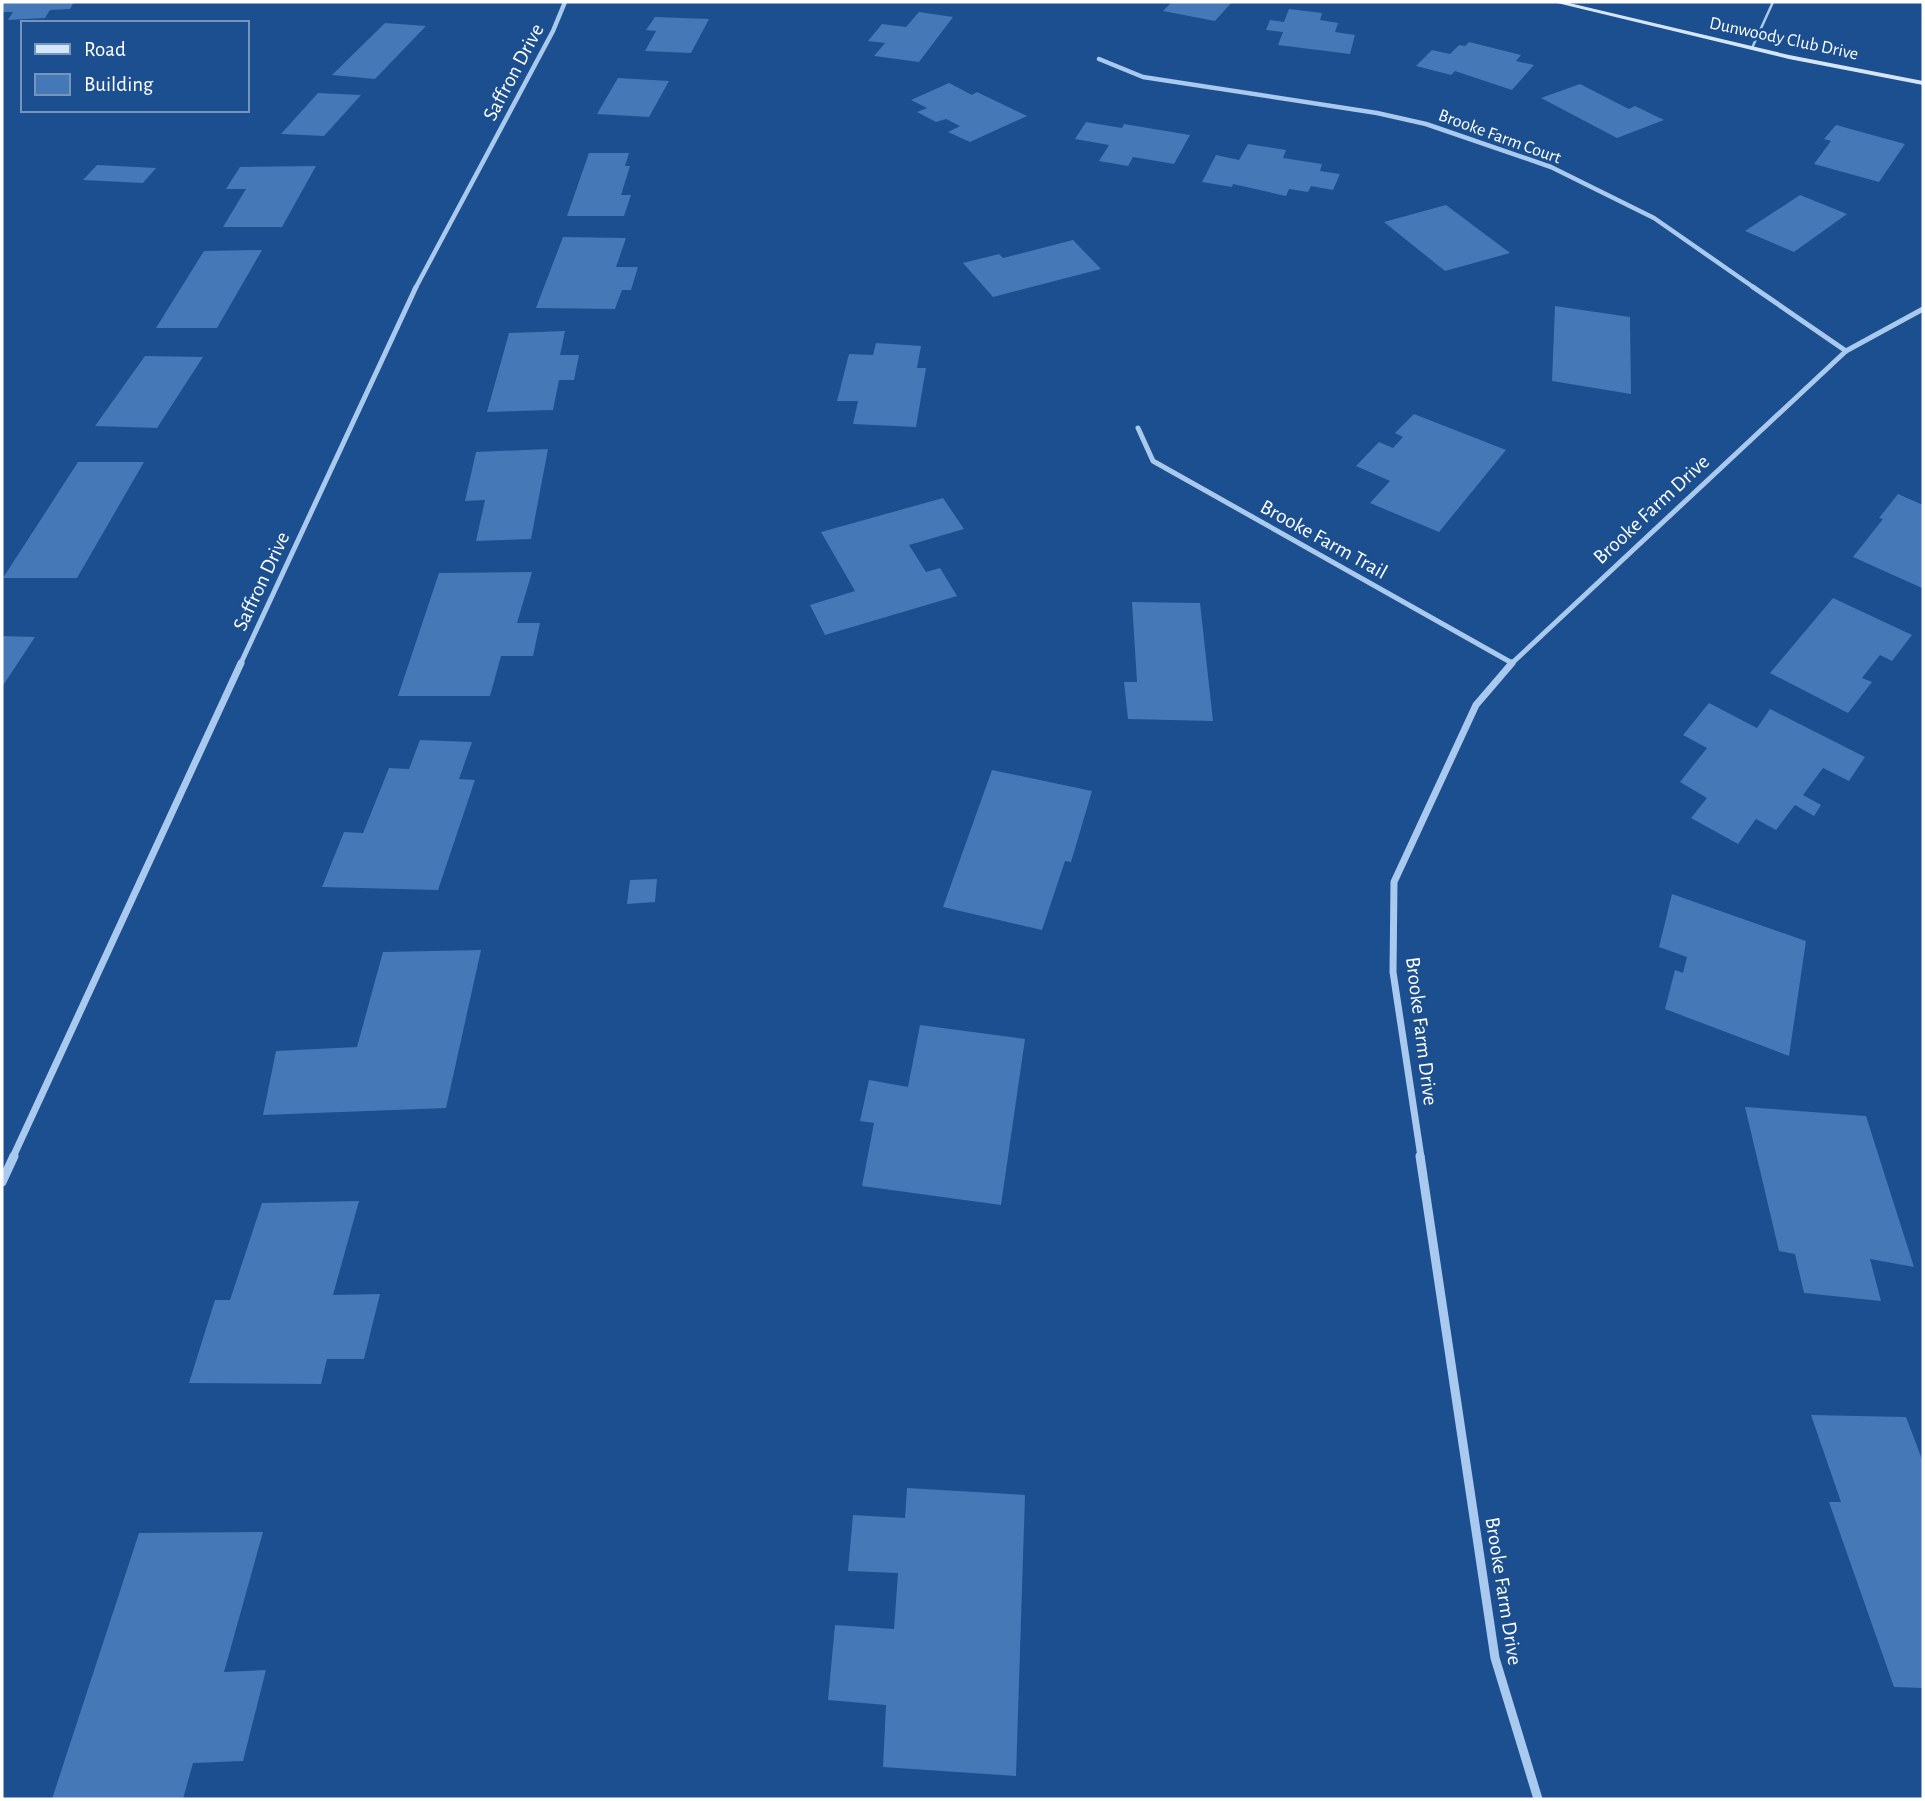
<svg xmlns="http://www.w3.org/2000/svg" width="1925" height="1801" font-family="'Alegreya Sans',sans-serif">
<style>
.building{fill:#4478b7}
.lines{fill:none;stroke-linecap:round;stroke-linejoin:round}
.lane{stroke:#a9c9ee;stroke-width:2.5}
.street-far3{stroke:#a9c9ee;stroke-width:4.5}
.street-far2{stroke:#a9c9ee;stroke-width:5}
.street-far1{stroke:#a9c9ee;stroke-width:7}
.street{stroke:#a9c9ee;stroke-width:9}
.secondary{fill:#d6e6fa;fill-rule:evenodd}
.labels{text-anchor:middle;stroke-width:6;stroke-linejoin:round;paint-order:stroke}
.far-street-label{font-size:18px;fill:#fff;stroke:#1b4f8f}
.street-label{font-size:21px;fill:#fff;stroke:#1b4f8f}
</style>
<rect width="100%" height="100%" fill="#1b4f8f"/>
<g class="building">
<path d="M2,2h72l-4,7 -20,1 -5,8 -37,2 5,-8h-11z"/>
<path d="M1172,2h60l-17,19 -52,-10z"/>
<path d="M1289,9l33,4 -2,7 18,3 -3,9 20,3 -5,19 -72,-9 5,-13 -17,-2 4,-10 14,2z"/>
<path d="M919,12l34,5 -34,45 -45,-6 11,-13 -17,-2 14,-17 24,3z"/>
<path d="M655,17l54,2 -18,34 -46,-2 11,-20 -10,-1z"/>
<path d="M385,23l41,3 -51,53 -43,-4z"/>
<path d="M1469,42l52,13 -5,6 18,4 -22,25 -57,-19 -4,4 -35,-9 16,-16 18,4 9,-9 6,1z"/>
<path d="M618,78l51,3 -20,36 -52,-3z"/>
<path d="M949,83l23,12 5,-3 50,24 -57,26 -22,-10 12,-6 -14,-7 -10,3 -19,-10 10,-4 -16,-8z"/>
<path d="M1580,84l49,25 6,-3 29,14 -47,18 -76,-40z"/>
<path d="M318,93l43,2 -37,41 -43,-2z"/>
<path d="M1086,122l36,6 2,-4 66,11 -16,29 -41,-7 -5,9 -29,-5 10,-16 -34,-6z"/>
<path d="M1836,125l69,19 -26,38 -65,-18 17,-23 -7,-2z"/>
<path d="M1248,144l38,6 -3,8 39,6 -2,7 20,3 -7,16 -22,-4 -3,6 -19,-3 -3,7 -53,-12 -1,3 -30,-5 14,-27 23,5z"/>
<path d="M589,153h40l-4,13h5l-9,29h10l-7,21h-57z"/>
<path d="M97,165l59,3 -13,15 -60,-3z"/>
<path d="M316,166l-34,61h-59l23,-38h-20l14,-22z"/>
<path d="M1800,195l47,19 -53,38 -49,-21z"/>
<path d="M1446,205l64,48 -65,18 -61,-49z"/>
<path d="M563,237l63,1 -10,29h22l-7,23h-9l-7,19 -79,-1z"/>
<path d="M1073,240l28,29 -108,28 -30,-34 36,-9 4,4z"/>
<path d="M262,250l-45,78h-61l48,-77z"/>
<path d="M1555,306l75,11 1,77 -79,-13z"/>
<path d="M565,331l-5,24h19l-5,25h-15l-6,30 -66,2 22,-79z"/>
<path d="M876,343l45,3 -4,22h9l-10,59 -63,-3 5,-23h-21l12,-47 24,1z"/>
<path d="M145,356l58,1 -46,71 -62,-2z"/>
<path d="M1414,414l92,36 -67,82 -69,-29 20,-22 -34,-15 23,-24 14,6 10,-11 -8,-4z"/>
<path d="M548,449l-17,90 -55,2 9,-41 -20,1 11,-49z"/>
<path d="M78,462h66l-67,116h-74z"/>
<path d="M1898,494l25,11 -1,83 -69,-31 30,-38 -4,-1z"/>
<path d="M943,498l21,31 -55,16 17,27 14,-4 17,28 -132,39 -15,-30 45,-14 -34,-59z"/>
<path d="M532,572l-15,51h23l-7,33h-32l-11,40h-92l41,-123z"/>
<path d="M1833,598l79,37 -20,26 -12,-6 -18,23 10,4 -24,31 -78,-40z"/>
<path d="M1132,602l68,1 13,118 -85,-2 -4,-37h13z"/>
<path d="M2,636l33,1 -33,50z"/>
<path d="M1709,703l48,25 13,-19 95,48 -16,24 -26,-13 -20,27 18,10 -7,11 -19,-11 -19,25 -20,-11 -18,25 -47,-26 16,-20 -27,-16 27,-34 -24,-13z"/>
<path d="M420,740l52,2 -13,37 16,1 -37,110 -116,-3 22,-55 19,1 26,-65 20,1z"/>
<path d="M992,770l100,21 -21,71 -6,-1 -23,69 -99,-23z"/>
<path d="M657,879l-2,23 -28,2 3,-24z"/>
<path d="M1672,894l134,47 -17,115 -124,-47 10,-39 8,3 4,-16 -28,-10z"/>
<path d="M481,950l-35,158 -183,7 13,-64 81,-4 26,-95z"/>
<path d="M920,1025l105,14 -24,166 -139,-19 12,-63 -14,-2 9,-41 39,7z"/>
<path d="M1745,1107l121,9 48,151 -44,-8 11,42 -77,-8 -9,-39 -16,-3z"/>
<path d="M359,1201l-26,94 47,-1 -16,65h-37l-6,25 -132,-1 26,-83h15l32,-97z"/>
<path d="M1811,1415l95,2 17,45v226l-29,-1 -65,-185h12z"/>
<path d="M907,1488l118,7 -9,281 -133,-9 3,-62 -58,-5 7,-75 59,4 4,-56 -50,-2 5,-56 52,3z"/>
<path d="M263,1532l-39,140 42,-2 -23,91 -50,2 -10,36h-131l87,-266z"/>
</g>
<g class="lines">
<path class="lane" d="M1752,48l21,-46"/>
<g class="street-far3">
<path d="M1099,59l44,18 234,36 49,11 125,43 103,51 102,71"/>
<path d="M415,289l138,-258 12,-29"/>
</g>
<g class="street-far2">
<path d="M1753,287l93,64"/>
<path d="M1138,428l15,33 359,202"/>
<path d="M240,665l176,-378"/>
<path d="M1510,665l336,-314 77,-42"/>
</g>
<g class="street-far1">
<path d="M13,1157l228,-494"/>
<path d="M1421,1157l-28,-185 1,-90 82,-177 36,-42"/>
</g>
<g class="street">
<path d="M1420,1156l75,502 43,141"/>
<path d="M2,1182l12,-26"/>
</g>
<path class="secondary" d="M1553,2h12l224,53 134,26v4l-134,-26z"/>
</g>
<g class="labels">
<g class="far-street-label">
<text transform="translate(1784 38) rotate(12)" y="6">Dunwoody Club Drive</text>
<text transform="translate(1500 136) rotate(20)" y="6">Brooke Farm Court</text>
</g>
<g class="street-label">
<text transform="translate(513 72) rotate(-62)" y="7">Saffron Drive</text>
<text transform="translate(1651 509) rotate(-43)" y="7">Brooke Farm Drive</text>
<text transform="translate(1324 539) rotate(29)" y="7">Brooke Farm Trail</text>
<text transform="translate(261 581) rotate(-65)" y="7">Saffron Drive</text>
<text transform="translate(1422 1031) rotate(83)" y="7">Brooke Farm Drive</text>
<text transform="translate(1504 1591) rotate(81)" y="7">Brooke Farm Drive</text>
</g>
</g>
<rect width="1925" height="1801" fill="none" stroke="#ffffff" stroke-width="7"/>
<rect x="21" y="21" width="228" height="91" fill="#1b4f8f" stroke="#7695bc" stroke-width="2"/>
<rect x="35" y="44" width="35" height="10" fill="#d6e6fa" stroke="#7695bc" stroke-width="2"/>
<text x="84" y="56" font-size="21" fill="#ffffff">Road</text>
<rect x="35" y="74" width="35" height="21" fill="#4478b7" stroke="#7695bc" stroke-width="2"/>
<text x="84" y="91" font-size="21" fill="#ffffff">Building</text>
</svg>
